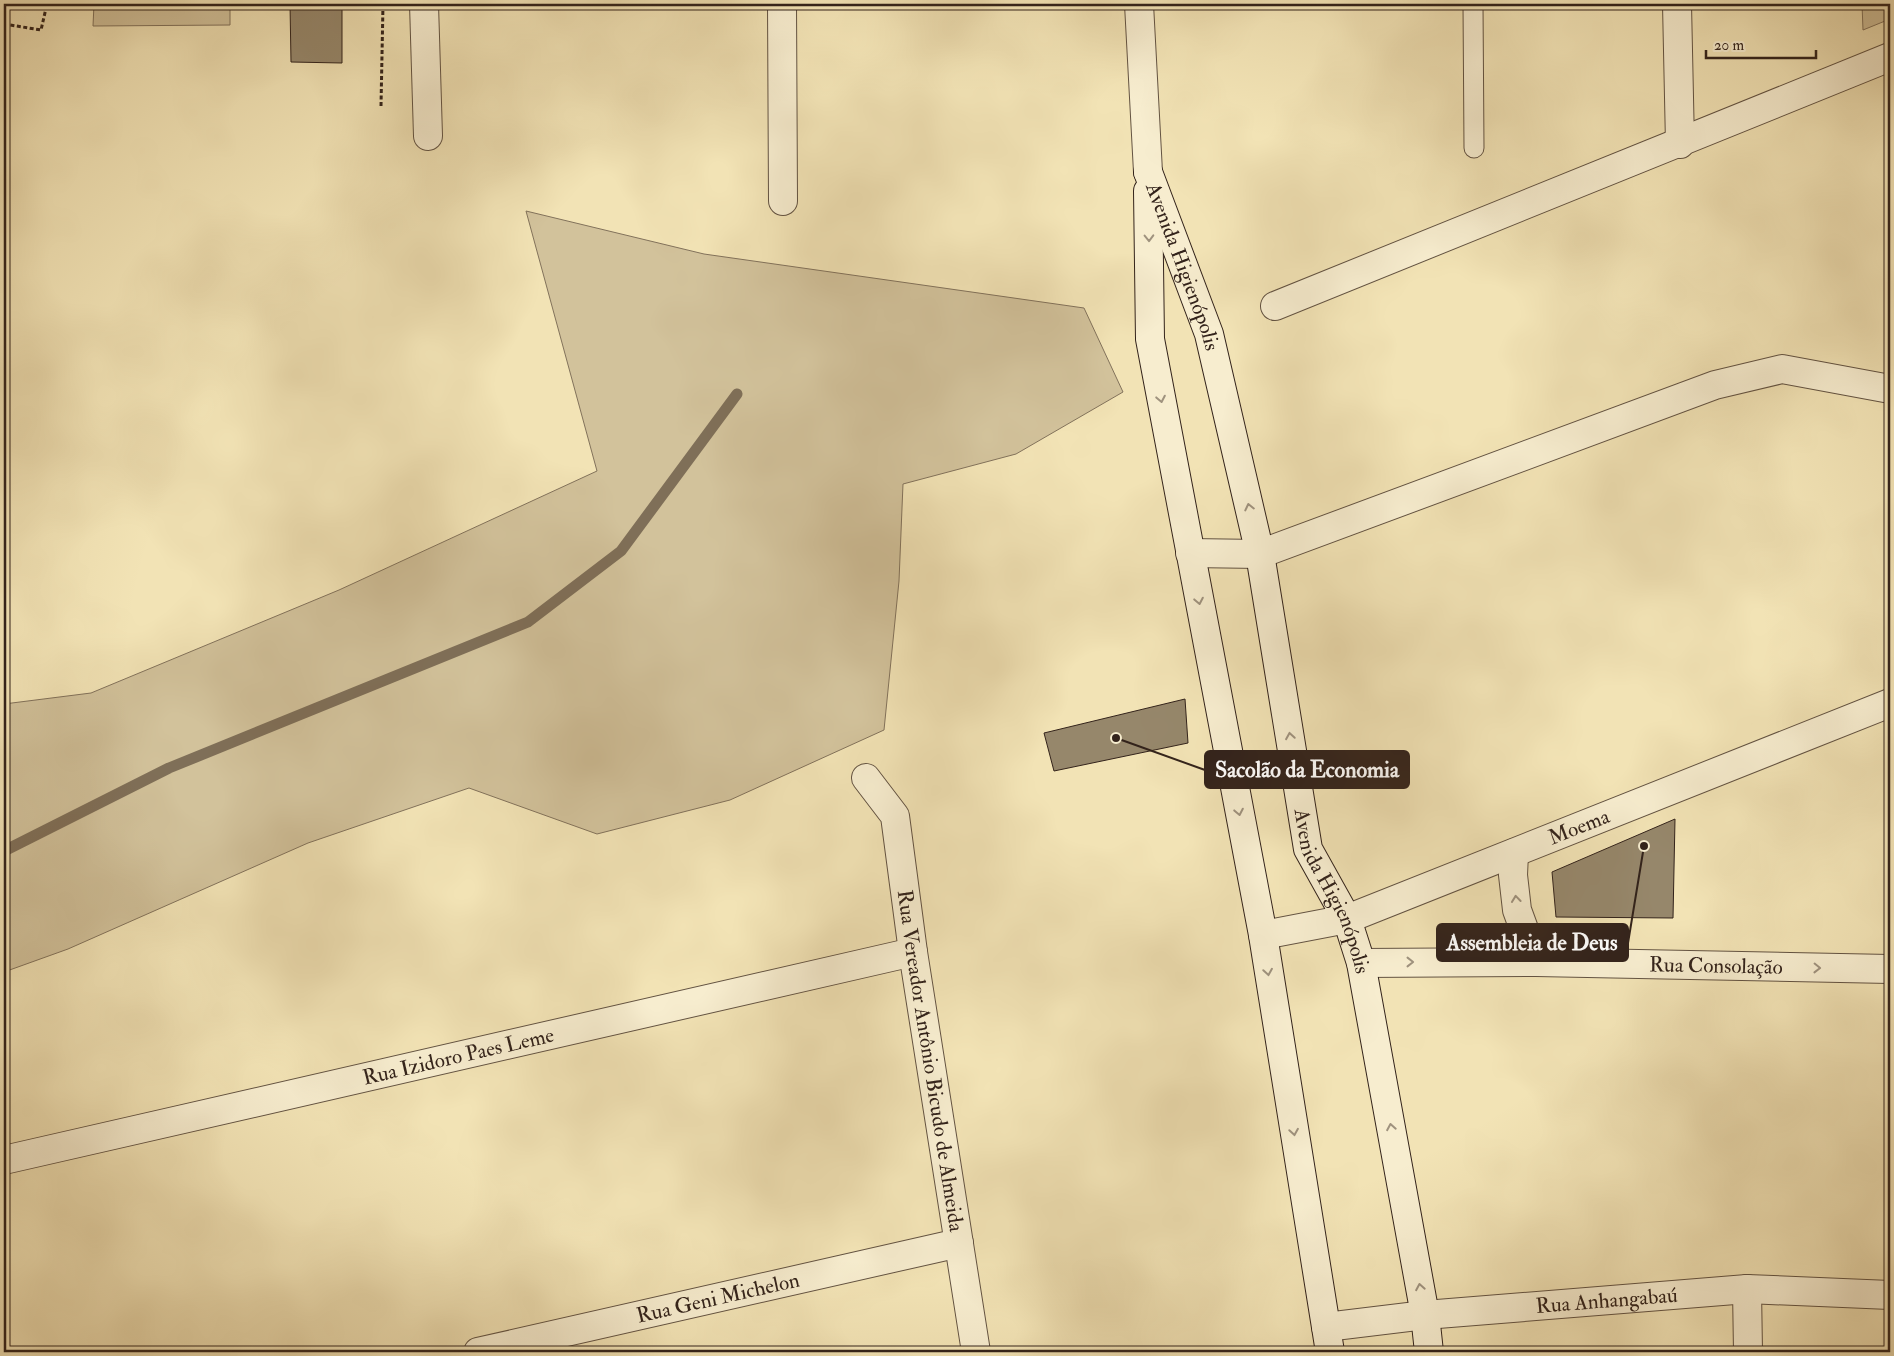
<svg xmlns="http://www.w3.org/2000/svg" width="1894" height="1356" font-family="'IM FELL Double Pica',serif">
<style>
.green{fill:#d2c29b;stroke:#82725b}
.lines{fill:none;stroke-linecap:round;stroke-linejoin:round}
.stream{stroke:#7f6f58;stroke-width:11}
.building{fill:#96876b;stroke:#33231b}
.service-casing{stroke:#635342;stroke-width:21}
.minor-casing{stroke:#635342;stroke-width:30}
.tertiary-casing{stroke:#635342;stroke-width:30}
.secondary-casing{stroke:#33231b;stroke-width:30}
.path{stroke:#33231b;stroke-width:3;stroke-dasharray:4 2.5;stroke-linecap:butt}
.service{stroke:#f7edcf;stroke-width:19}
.minor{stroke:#f7edcf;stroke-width:28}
.tertiary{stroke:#f7edcf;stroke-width:28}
.secondary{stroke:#f7edcf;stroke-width:28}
.oneway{stroke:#9f927e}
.labels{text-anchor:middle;stroke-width:5;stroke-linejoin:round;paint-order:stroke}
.street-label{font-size:21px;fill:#33231b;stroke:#f7edcf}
.leader{fill:none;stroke:#33231b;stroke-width:2}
.callout-dot{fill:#33231b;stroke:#f7edcf;stroke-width:2}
.callout{fill:#33231b;stroke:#33231b;stroke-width:2}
.callout-label{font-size:22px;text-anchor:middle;font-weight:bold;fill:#fff}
</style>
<rect width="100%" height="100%" fill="#f2e3b5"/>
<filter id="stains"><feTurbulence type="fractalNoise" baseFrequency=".004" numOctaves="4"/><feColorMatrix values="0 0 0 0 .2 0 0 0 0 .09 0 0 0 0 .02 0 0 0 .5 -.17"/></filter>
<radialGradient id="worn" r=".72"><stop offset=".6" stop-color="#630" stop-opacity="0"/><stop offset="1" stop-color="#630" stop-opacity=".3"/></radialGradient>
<g class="green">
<path d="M94,4h136v21l-137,1z"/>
<path d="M1862,4h28v15l-27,11z"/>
<path d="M526,211l178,43 380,54 39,84 -107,62 -113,30 -4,97 -15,149 -154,70 -133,34 -128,-46 -161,55 -240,106 -64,23v-268l87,-11 248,-103 258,-119z"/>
</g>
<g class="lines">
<path class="stream" d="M4,851l165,-83 359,-146 93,-71 116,-157"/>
</g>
<g class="building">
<path d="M290,4h52v59l-51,-1z"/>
<path d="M1185,699l3,44 -134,28 -10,-38z"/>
<path d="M1675,819l-2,99 -117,-1 -4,-45z"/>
</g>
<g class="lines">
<g class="service-casing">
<path id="service" d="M1473,4l1,144"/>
</g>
<g class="minor-casing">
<g id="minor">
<path d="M424,4l4,132"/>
<path d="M782,4l1,197"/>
<path d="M1677,4l3,140"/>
<path d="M1275,306l615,-249"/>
<path d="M1190,553l70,1 455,-169 67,-16 108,20"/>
<path id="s1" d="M866,778l29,38 18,136 63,400"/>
<path d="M1514,853l-1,22 4,35 19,52"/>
<path id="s2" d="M1263,935l84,-16 543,-216"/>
<path id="s3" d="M1361,963l175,-1 354,7"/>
<path id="s4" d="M4,1160l909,-208"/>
<path d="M1747,1289l1,63"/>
<path id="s5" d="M478,1352l481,-109"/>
</g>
</g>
<g class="tertiary-casing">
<g id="tertiary">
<path d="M1139,4l9,168"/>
<path id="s6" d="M1326,1327l99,-12 322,-26 143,6"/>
</g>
</g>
<g class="secondary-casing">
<g id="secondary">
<path id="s7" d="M1148,172l61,162 51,220 48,295 39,70 14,44 64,352 4,37"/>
<path d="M1148,191l2,148 113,596 67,417"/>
</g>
</g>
<g class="path">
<path d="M4,24l37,6 6,-26"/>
<path d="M381,106l2,-102"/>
</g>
<use href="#service" class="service"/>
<use href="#minor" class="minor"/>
<use href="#tertiary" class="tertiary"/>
<use href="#secondary" class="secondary"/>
</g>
<defs><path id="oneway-chevron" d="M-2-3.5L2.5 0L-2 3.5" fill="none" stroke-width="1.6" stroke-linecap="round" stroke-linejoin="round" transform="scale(1.25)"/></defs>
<g class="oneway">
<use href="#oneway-chevron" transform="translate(1149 238) rotate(89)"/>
<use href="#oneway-chevron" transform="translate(1161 399) rotate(79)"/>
<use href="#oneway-chevron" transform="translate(1249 507) rotate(-103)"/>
<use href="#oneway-chevron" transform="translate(1199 601) rotate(79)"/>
<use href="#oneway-chevron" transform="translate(1290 736) rotate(-99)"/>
<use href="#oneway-chevron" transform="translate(1239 812) rotate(79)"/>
<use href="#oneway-chevron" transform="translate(1516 899) rotate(-96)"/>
<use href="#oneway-chevron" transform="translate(1410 962)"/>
<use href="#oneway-chevron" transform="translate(1817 968) rotate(1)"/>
<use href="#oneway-chevron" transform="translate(1268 972) rotate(81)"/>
<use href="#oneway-chevron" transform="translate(1391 1127) rotate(-100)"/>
<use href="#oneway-chevron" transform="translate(1294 1132) rotate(81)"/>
<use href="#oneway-chevron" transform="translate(1420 1287) rotate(-100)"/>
</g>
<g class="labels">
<g class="street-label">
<text dy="7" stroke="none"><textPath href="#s7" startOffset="101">Avenida Higienópolis</textPath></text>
<text dy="7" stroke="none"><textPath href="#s2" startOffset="335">Moema</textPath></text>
<text dy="7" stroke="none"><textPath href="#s7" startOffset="746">Avenida Higienópolis</textPath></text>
<text dy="7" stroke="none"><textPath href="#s3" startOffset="355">Rua Consolação</textPath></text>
<text dy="7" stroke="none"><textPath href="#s4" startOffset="466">Rua Izidoro Paes Leme</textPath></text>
<text dy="7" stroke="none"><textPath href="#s1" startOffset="295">Rua Vereador Antônio Bicudo de Almeida</textPath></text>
<text dy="7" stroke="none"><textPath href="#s5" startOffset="246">Rua Geni Michelon</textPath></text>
<text dy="7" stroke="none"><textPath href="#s6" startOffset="282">Rua Anhangabaú</textPath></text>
</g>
</g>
<path class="leader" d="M1116 738L1205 770M1644 846L1628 943"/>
<g class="callout-dot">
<circle cx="1116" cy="738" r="5"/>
<circle cx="1644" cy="846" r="5"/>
</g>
<g class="callout">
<rect x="1205" y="751" width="204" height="37" rx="5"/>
<rect x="1437" y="924" width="191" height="37" rx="5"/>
</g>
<g class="callout-label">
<text x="1307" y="777">Sacolão da Economia</text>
<text x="1532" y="950">Assembleia de Deus</text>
</g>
<rect width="1894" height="1356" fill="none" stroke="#f2e3b5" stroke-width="20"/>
<rect x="5" y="5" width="1884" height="1346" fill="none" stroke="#33231b" stroke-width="2.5"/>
<rect x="10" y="10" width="1874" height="1336" fill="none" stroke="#33231b"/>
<path d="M1706 50v8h110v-8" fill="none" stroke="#33231b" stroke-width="2.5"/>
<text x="1714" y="50" font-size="15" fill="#33231b" stroke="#f7edcf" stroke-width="4" paint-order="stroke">20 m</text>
<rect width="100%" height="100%" filter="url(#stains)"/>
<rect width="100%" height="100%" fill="url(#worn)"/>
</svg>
